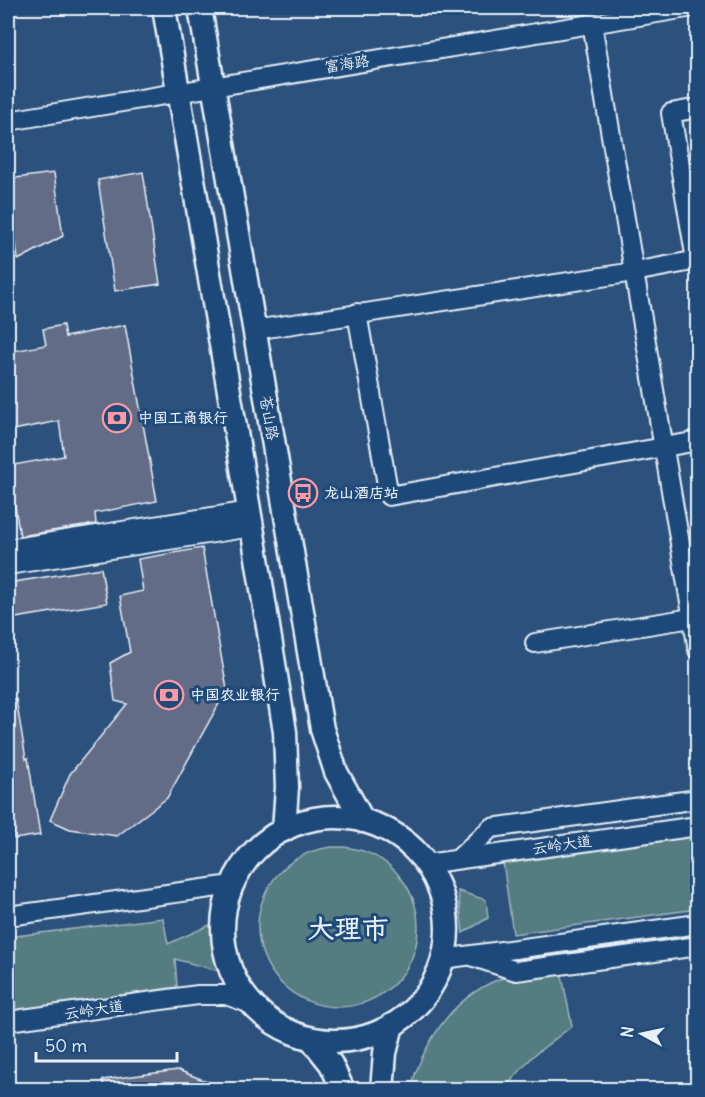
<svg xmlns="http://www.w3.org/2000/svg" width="705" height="1097" font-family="Delius,'LXGW WenKai TC',sans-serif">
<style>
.green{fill:#557b81;stroke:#9eb6bc;stroke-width:1.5}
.building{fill:#646c87;stroke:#e8f1f8;stroke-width:1.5}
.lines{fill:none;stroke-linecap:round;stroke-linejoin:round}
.minor-casing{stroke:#e8f1f8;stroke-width:22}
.major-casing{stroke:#e8f1f8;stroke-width:27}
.minor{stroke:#1f4a7a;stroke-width:18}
.major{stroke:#1f4a7a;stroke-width:22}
.labels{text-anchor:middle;stroke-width:6;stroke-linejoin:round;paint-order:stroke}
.street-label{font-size:15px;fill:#e8f1f8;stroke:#1f4a7a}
.poi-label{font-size:15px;font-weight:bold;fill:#e8f1f8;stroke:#1f4a7a;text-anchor:start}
.town-label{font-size:27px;font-weight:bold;fill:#e8f1f8;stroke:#1f4a7a}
</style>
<rect width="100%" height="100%" fill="#2d517d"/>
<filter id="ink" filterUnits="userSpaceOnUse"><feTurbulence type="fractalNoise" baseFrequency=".0167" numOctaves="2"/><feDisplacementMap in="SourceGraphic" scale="12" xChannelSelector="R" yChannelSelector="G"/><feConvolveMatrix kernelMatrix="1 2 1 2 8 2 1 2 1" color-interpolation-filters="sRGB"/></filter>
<g filter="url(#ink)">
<g class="green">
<path d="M697,835v74l-184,25 -10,-72z"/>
<circle cx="338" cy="927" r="80"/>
<path d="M458,891l28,9 2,18 -25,15z"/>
<path d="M163,918l5,26 46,-21 8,49 -47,-13 2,28 -169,25v-75z"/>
<path d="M561,971l11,55 -39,30 -29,33 -94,1c13,-46 41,-91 87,-110 14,-6 47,-7 64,-9z"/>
</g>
<g class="building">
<path d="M143,172l17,112 -45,7 -17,-111z"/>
<path d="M54,173l9,63 -45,24 -10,-81z"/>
<path d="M63,325l2,12 60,-12 32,176 -62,12 1,11 -76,12 -12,-70 56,-10 -5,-35 -51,10v-79l38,-7 -3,-16z"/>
<path d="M202,548l25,141 -60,109 -50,38 -47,-7 -20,-9 20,-46 57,-70 -12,-3 -5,-38 20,-11 -10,-56 23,-5 -5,-32z"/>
<path d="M101,568l6,35 -98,16 -1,-36z"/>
<path d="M16,699l10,60 2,-1 12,77 -26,4 -3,-25h-3v-114z"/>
<path d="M178,1070l48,19h-122l-1,-9z"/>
</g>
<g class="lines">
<g class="minor-casing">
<g id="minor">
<path d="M592,23l106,627"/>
<path d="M8,121l679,-113"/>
<path d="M696,260l-25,-147 27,-5"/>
<path d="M357,313l32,183 309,-55"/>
<path d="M254,330l380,-58 64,-12"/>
<path d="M8,549l242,-38"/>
<path d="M8,565l244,-38"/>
<path d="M535,643l163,-26"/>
<path d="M458,859l33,-31 207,-29"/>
<path d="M426,864l272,-38"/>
<path d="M8,916l224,-31"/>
<path d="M474,957l42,14 182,-25"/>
<path d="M443,959l255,-35"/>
<path d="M8,1021l190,-26h28l25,9"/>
</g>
</g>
<g class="major-casing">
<g id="major">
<path d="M164,8l88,519 33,205 2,55 -3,43"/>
<path d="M200,8l122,721 14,43 27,49"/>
<circle cx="335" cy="929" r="112"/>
<path d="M312,1040l19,24 12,26"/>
<path d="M382,1090l3,-37 7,-28"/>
</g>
</g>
<use href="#minor" class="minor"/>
<use href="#major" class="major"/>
</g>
</g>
<defs>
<g id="bank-ring" transform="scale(1.5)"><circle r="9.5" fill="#1f4a7a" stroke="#ff9aa2" stroke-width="1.5"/><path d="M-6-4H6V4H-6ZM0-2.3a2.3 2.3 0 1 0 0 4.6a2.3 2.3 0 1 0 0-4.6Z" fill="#ff9aa2"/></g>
<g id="bus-ring" transform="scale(1.5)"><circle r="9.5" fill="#1f4a7a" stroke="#ff9aa2" stroke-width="1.5"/><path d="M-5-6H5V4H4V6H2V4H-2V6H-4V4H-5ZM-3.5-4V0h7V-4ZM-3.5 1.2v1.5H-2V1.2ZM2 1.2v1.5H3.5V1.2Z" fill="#ff9aa2"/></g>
</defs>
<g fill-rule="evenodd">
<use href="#bank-ring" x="117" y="418"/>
<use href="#bus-ring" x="303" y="493"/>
<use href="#bank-ring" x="169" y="695"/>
</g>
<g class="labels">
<g class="street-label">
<text transform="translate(347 64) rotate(-9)" y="5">富海路</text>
<text transform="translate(269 418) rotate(80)" y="5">苍山路</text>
<text transform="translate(562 845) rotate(-8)" y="5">云岭大道</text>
<text transform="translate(94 1010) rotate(-8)" y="5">云岭大道</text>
</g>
<g class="poi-label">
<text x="138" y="423">中国工商银行</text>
<text x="324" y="498">龙山酒店站</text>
<text x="190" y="700">中国农业银行</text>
</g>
<g class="town-label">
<text x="348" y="938">大理市</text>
</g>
</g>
<rect width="705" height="1097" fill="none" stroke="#1f4a7a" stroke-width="30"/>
<rect x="15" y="15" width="675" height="1067" fill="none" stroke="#e8f1f8" stroke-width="2" filter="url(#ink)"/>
<g transform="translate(642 1034) rotate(278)" stroke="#1f4a7a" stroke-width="4.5" paint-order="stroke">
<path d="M0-4.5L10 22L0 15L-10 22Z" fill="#e8f1f8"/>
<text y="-9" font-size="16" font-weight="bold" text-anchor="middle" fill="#e8f1f8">N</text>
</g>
<path d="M36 1052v9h141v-9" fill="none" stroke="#e8f1f8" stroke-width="3"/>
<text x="45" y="1052" font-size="18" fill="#e8f1f8" stroke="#1f4a7a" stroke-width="4.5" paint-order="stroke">50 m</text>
</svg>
